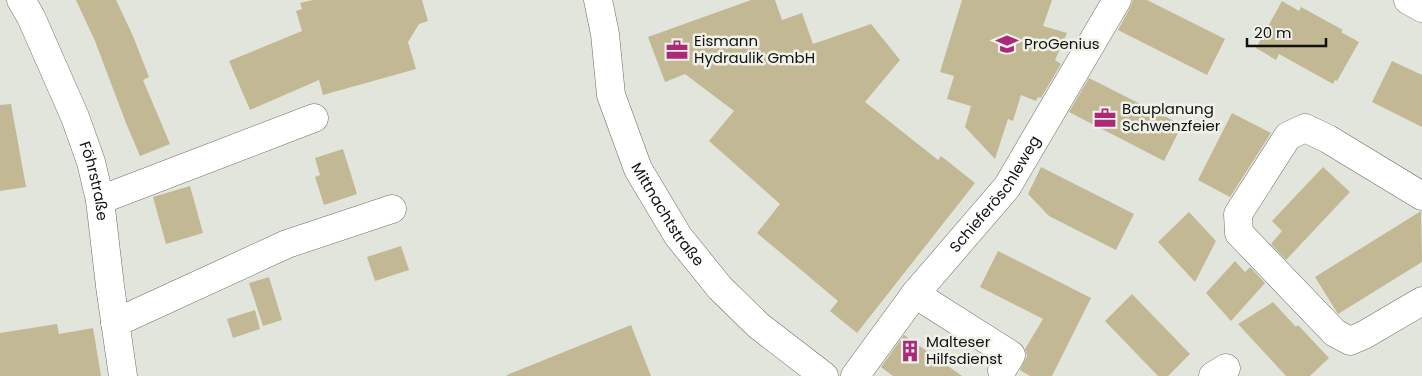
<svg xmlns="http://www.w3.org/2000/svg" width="1422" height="376" font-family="Poppins,sans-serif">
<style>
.building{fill:#c2b894}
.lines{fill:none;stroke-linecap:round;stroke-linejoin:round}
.minor-casing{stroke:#6b6e66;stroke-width:29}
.minor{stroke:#fff;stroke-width:28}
.labels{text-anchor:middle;stroke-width:5;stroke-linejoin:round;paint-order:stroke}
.poi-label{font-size:15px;fill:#10110e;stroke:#f0f2ea;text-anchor:start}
.street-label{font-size:15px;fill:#10110e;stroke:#f0f2ea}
</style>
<rect width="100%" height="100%" fill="#e2e5dc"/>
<g class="building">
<path d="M76,0h40l17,36 16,41 -6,3 27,64 -30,12 -14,-33 -31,-82z"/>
<path d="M313,0h109l6,21 -9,3 -11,18 8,27 -93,26 -4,-15 -69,30 -21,-49 73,-30 -6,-20 6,-2 -2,-6z"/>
<path d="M751,0h24l7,20 20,-7 11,31 58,-20 29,36 -35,42 73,58 3,-4 34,27 -118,150 -27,-22 8,-10 -81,-68 23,-29 -71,-63 25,-30 -49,-37 -20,8 -17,-45z"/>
<path d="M962,0h90l-9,26 24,7 -12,27 6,4 -20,34 -3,-1 -2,4 -15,-6 -8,26 -5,-2 -13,40 -30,-32 6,-21 -24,-7 7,-23 -14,-4z"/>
<path d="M1133,0h14l78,39 -18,36 -89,-45 12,-22z"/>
<path d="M1282,1l17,10 2,-4 42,23 -2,2 18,10 -22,39 -2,-1 -2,4 -54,-30 -3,6 -20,-12z"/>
<path d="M1392,61l30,14v52l-50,-25z"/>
<path d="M1089,78l93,47 -18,36 -95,-49z"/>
<path d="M11,104l15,83 -26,4v-86z"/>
<path d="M1232,113l39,20 -41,64 -32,-17z"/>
<path d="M343,149l14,45 -33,11 -9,-28 5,-2 -5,-17z"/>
<path d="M1041,167l93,47 -18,36 -67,-34 -21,-22z"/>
<path d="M1323,167l27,25 -64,68 -15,-16 11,-13 -10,-10z"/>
<path d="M190,186l13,47 -37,11 -13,-47z"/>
<path d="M1421,211l1,51 -84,52 -23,-37z"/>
<path d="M1189,212l27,29 -21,41 -37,-40z"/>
<path d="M401,246l8,24 -34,11 -8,-24z"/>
<path d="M998,251l93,47 -39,78h-22l-10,-6 7,-14 -2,-7 18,-30 -63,-32z"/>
<path d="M1235,261l10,11 5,-5 15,16 -34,38 -25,-28z"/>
<path d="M269,277l13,43 -19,6 -14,-43z"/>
<path d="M1132,294l58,60 -22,22h-10l-53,-55z"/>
<path d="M1273,302l23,25 2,-2 31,33 -19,18h-24l-48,-52z"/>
<path d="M255,310l5,19 -27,9 -6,-19z"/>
<path d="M57,324l2,10 34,-6 8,48h-101v-43z"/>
<path d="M631,325l20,51h-144v-1z"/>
<path d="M904,335l58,41h-69l-12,-9z"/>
</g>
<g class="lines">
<g class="minor-casing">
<g id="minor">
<path id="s1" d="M21,0l10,17 44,100 16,45 9,38 10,86 13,90"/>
<path id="s2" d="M598,0l7,34 6,61 27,74 40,67 42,52 39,38 65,50"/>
<path d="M1408,0l14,8"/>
<path d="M1422,196l-94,-57 -23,-11 -17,8 -50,78 1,19 96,100 15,8 14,-6 58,-34"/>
<path d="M100,200l214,-82"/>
<path d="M915,294l96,61 -9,15"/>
<path d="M115,323l172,-79 105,-35"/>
<path id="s3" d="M855,376l60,-82 92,-107 110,-187"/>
<path d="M1213,376l13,-8"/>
</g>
</g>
<use href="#minor" class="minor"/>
</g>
<defs>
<g id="school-bare" transform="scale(1.725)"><path d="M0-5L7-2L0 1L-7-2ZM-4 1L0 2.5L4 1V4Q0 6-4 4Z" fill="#aa2a78" stroke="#f0f2ea" stroke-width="2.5" paint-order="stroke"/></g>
<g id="office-bare" transform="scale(1.725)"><path d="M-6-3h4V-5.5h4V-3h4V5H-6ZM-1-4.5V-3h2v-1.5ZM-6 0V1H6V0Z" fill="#aa2a78" stroke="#f0f2ea" stroke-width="2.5" paint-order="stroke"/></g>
<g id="building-bare" transform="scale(1.725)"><path d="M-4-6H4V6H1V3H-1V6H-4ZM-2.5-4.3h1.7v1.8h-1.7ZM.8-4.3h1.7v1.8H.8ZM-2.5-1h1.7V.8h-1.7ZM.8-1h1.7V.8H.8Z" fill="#aa2a78" stroke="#f0f2ea" stroke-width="2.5" paint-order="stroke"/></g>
</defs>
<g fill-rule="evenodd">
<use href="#school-bare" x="1007" y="44"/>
<use href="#office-bare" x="677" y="50"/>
<use href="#office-bare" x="1105" y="118"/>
<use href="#building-bare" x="910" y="351"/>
</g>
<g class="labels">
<g class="poi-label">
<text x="694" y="46">Eismann<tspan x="694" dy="17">Hydraulik GmbH</tspan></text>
<text x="1024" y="49">ProGenius</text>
<text x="1122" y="114">Bauplanung<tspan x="1122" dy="17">Schwenzfeier</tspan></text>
<text x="926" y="347">Malteser<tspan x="926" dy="17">Hilfsdienst</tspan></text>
</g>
<g class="street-label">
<text dy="5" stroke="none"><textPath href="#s1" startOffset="196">Föhrstraße</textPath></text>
<text dy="5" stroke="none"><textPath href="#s3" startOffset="230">Schieferöschleweg</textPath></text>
<text dy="5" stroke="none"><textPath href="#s2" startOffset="229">Mittnachtstraße</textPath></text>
</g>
</g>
<path d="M1247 38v8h79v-8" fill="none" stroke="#10110e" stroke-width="2.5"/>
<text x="1254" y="38" font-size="15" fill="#10110e" stroke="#f0f2ea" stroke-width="4" paint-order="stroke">20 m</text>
</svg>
